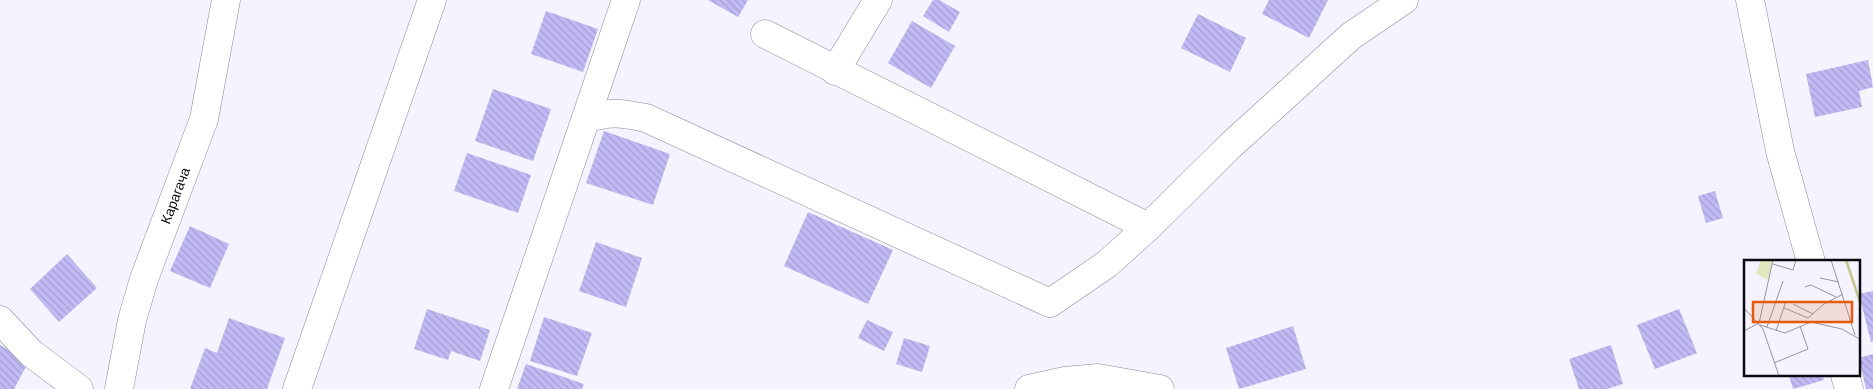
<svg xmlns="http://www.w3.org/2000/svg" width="1873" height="389" font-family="'DM Sans',sans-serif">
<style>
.building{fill:url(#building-back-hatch)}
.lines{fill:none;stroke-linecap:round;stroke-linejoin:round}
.minor-casing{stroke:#8b8a97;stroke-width:29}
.minor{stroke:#fff;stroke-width:28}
.labels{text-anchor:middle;stroke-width:4;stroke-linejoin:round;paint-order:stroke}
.street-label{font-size:14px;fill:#0b0b10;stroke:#fff}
.inset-river{fill:none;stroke:#c3c88a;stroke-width:2.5}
.inset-road{fill:none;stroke:#97969f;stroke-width:1}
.view{fill:#e8590c;fill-opacity:0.15;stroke:#e8590c;stroke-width:2.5}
.inset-edge{fill:none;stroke:#0b0b10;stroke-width:2.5}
</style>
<defs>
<pattern id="building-back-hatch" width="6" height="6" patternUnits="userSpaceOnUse" patternTransform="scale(1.25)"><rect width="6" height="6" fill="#c1baf4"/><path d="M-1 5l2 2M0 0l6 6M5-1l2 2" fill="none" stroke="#a49fd0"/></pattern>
</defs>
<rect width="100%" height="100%" fill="#f4f3ff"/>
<g class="building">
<path d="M708,0h40l-10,17z"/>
<path d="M933,0h6l21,12 -11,20 -26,-16z"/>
<path d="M1269,0h59l-19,38 -47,-24z"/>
<path d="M546,11l52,18 -15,43 -52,-18z"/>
<path d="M1198,14l48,24 -16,34 -49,-24z"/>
<path d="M912,21l43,25 -24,42 -43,-25z"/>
<path d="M1868,60l5,27 -14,4 3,16 -47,10 -9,-43z"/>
<path d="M493,89l58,20 -18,52 -58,-20z"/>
<path d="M604,131l66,23 -17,51 -67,-22z"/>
<path d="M467,153l64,22 -13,38 -64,-22z"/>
<path d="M1715,191l8,27 -17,5 -8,-27z"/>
<path d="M808,212l85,38 -25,54 -84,-38z"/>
<path d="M190,226l39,18 -19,44 -40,-17z"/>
<path d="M596,242l46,16 -16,49 -47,-16z"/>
<path d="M67,254l30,34 -38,34 -29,-33z"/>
<path d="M1873,291v50l-2,1 -12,-48z"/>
<path d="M427,309l63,21 -10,31 -29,-10 -3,9 -34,-11z"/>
<path d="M1679,309l18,44 -42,16 -18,-44z"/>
<path d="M544,317l48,16 -15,43 -47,-15z"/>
<path d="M229,318l56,20 -18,51h-77l15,-41 12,5z"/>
<path d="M867,320l26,12 -9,19 -26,-13z"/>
<path d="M1293,326l13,43 -67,20 -13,-41z"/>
<path d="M904,338l26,8 -8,26 -26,-8z"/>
<path d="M0,345l29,16 -15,28h-14z"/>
<path d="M1611,345l12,39 -16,5h-28l-10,-30z"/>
<path d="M1873,354v35h-7l-7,-31z"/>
<path d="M526,364l58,20 -2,5h-65z"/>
<path d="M1789,375h34l1,5 -31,9z"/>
</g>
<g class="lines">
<g class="minor-casing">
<g id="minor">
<path d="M1750,0l30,151 31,111"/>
<path d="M765,34l383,193"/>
<path d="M835,71l43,-71"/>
<path d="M586,119c24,-8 35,-6 60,-1l404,185 57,-39 41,-37 82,-81 121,-110 53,-36"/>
<path d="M0,320l31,33 48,36"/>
<path d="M1845,375l4,14"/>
<path id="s1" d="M119,389l13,-69 12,-41 60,-160 22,-119"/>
<path d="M297,389l135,-389"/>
<path d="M494,389l132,-389"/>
<path d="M1029,389l36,-8 33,-3 62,11"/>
</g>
</g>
<use href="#minor" class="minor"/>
</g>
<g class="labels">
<g class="street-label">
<text dy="5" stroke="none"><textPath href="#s1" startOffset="202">Карагача</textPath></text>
</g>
</g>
<g transform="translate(1744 260)">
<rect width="116" height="116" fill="#f4f3ff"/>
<path d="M13,0h16l-5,20 -12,-6 4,-12z" fill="#e4e8bf"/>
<path class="inset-river" d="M102,0l15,45"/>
<path class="inset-road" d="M87,0l24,75M29,4l20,6 3,-10M76,18l19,4M61,27l6,-2 25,12M49,44l20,10M0,48l19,21 16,47M40,48l24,10 16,-14 19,-10M16,65l25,8 26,-11 31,7 19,11M23,67l16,-46M0,71l15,-8 14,-63M32,71l10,-30M30,103l34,-14 -8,-23"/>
<path class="view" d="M9,42h99v20h-99z"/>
<rect width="116" height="116" class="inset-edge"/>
</g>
</svg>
